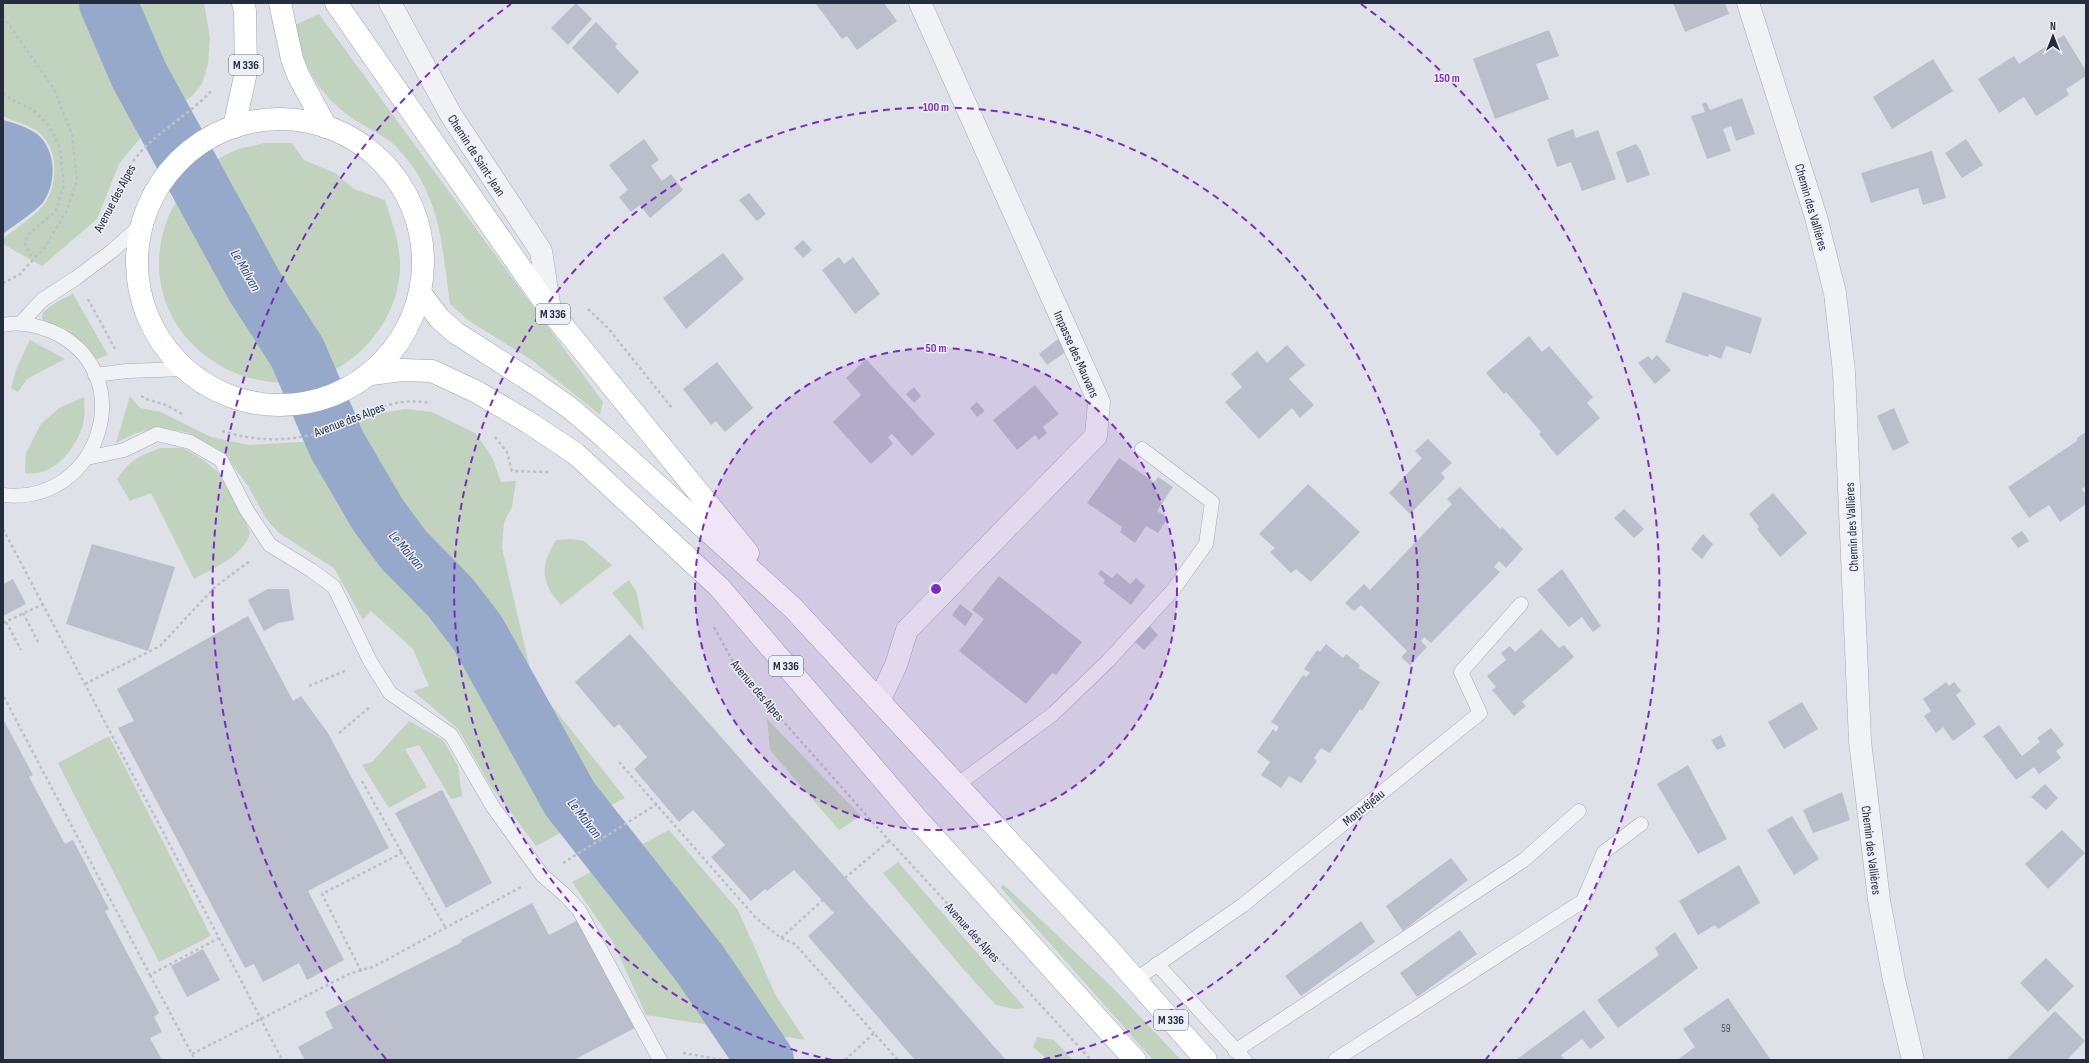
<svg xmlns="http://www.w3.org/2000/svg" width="2089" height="1063" font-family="'Sofia Sans Condensed',sans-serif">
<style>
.green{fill:#c1d3bf}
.water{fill:#97a9cb}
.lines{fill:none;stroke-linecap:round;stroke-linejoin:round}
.river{stroke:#97a9cb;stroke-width:58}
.building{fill:#bbbfcb}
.service-casing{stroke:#a7abb6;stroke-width:15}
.minor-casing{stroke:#a7abb6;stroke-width:23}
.primary-casing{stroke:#9da3b5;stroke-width:23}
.path{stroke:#bcbfc7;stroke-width:2.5;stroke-dasharray:3 3;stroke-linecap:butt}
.service{stroke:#f1f2f6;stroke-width:14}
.minor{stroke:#f1f2f6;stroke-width:22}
.primary{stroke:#fff;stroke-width:22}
.ring{fill:none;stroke:#7b2cbf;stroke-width:2;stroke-dasharray:7 5}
.labels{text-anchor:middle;stroke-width:3;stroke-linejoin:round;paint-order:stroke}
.number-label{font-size:11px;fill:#4b5163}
.shield{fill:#edf0f6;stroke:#626777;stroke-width:1}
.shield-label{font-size:12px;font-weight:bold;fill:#262c40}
.street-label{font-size:13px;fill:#262c40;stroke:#edf0f6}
.water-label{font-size:14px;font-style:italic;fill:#2e4576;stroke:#edf0f6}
.centre{fill:#7b2cbf;stroke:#edf0f6;stroke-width:2}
.ring-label{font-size:12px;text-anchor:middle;font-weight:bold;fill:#7b2cbf;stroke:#edf0f6;stroke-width:3;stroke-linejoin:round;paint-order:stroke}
</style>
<rect width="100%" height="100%" fill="#dee1e8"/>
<g class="green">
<path d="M3,3h201l6,35 -2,26 -6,20 -10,12 -44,32 -29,36 -22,55 -55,47 -39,-22v-5c10,-9 35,-25 42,-36 14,-21 14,-59 -11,-74 -9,-5 -21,-8 -31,-13z"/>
<path d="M319,14l284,388 -3,13 -67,-54 -65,-41 -18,-16c-6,-42 -8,-86 -29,-124 -5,-10 -21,-31 -30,-38 -15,-11 -32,-18 -46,-29 -31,-25 -42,-50 -50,-88z"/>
<path d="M264,143h28l12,17 31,13 19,16 31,11c7,23 16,45 15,69 -1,26 -12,51 -28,70 -83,100 -246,12 -207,-113 11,-33 36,-61 69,-75 9,-4 20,-5 30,-8z"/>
<path d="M73,294l35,61 -11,4 -33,-31 -12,-3 -10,-6 1,-7 12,-9z"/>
<path d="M30,340l35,19 -38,20 -9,13 -7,-4 6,-21z"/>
<path d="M130,396l10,12 21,4 50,25 38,8 69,-4 60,-27 27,-5 27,3 43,21 17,24 9,25 15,-1 -4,26 -8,15 -2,26 31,134 92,116 -89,48 -46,-61 -32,-56 -45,-38 16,-5 -16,-37 -42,-38 -8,9 -29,-52 -55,-35 -12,-13 -19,-34 -25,-34 -34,-19 -31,-6 -24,7 -18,9z"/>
<path d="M84,397c0,7 1,15 0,22 -4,26 -31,60 -59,54l1,-20 15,-29 18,-16z"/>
<path d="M161,448h22l19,11 17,14 26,47 5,13c-6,23 -37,35 -56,46l-43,-86 -21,8 -13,-22c14,-20 22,-23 44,-31z"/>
<path d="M570,539l14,2 28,24 -51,40c-21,-23 -21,-39 -5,-65z"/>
<path d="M629,580l8,13 7,38 -32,-38z"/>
<path d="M767,719l94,97 -22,14 -69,-80z"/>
<path d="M409,721l34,19 15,26 4,30 -11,3 -32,-54 -14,4 22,38 -38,21 -27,-43 10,-3z"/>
<path d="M109,736l102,200 -52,26 -101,-199z"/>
<path d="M669,830l69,80 37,84 30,46 -159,-25 -33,-73 -41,-60z"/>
<path d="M898,862l127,146 -10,1 -19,-4 -32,-35 -81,-97z"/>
<path d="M1003,884l111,105 67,71h-28l-152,-172z"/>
<path d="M1037,1037l17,3 19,20h-25l-15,-13z"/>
</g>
<path class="water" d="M3,120c12,3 24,7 34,14 19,15 20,48 7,67 -7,10 -31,25 -41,33z"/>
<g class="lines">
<path class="river" d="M108,3l31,72 116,212 42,65 40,93 41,70 25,34 47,48 27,35 93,167 130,165 65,96"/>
</g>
<g class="building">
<path d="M576,3l16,16 -24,26 -17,-17z"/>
<path d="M817,3h67l13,18 -40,29 -10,-14 -5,3 -26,-35z"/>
<path d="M1673,3h52l4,11 -44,18z"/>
<path d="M596,22l21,22 -2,3 24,25 -21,22 -46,-46z"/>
<path d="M1549,30l10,26 -23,8 13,35 -54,20 -22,-60z"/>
<path d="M2064,35l22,36v5l-20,13 3,6 -33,21 -12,-19 -25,16 -21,-34 36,-23 5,8z"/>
<path d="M1933,59l20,32 -61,38 -19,-32z"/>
<path d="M1742,98l13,36 -19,7 -5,-15 -8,3 8,22 -24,8 -16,-43 14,-4 -3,-8 4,-2 4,8z"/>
<path d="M1573,129l3,9 22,-8 18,49 -34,12 -11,-29 -14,5 -10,-28z"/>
<path d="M644,139l15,21 -8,6 11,15 9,-7 12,16 -33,28 -10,-13 -9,7 -12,-15 9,-7 -19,-25z"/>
<path d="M1966,139l17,26 -21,13 -17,-25z"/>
<path d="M1636,144l5,7 9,24 -23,8 -11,-31z"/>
<path d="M1932,151l14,47 -23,7 -5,-17 -47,15 -10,-30z"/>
<path d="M749,193l17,21 -9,7 -18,-21z"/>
<path d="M803,240l9,10 -9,8 -9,-10z"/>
<path d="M723,253l21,26 -58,50 -23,-31z"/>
<path d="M839,257l5,7 9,-7 27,37 -25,20 -33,-44z"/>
<path d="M1683,292l79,26 -11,36 -25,-8 -5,13 -12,-5 -1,3 -43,-15z"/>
<path d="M1529,336l13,16 7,-6 44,51 -6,6 13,15 -43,38 -18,-22 2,-2 -35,-40 -2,2 -18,-21z"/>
<path d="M1058,339l9,12 -20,14 -8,-11z"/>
<path d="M1287,345l18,20 -16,14 25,26 -14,13 -8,-10 -33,31 -34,-37 17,-15 -11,-13 26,-23 10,12z"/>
<path d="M1657,355l14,15 -16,14 -17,-21 10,-7 4,4z"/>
<path d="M866,359l69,75 -23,22 -20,-22 -4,3 5,7 -22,20 -38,-42 28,-27 -15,-17z"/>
<path d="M717,362l36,46 -28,24 -9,-11 -5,4 -28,-36z"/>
<path d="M1035,385l24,29 -16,13 4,6 -8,7 -4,-5 -18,15 -24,-30z"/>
<path d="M914,387l7,9 -7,7 -8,-9z"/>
<path d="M977,402l8,9 -8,6 -7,-9z"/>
<path d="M1894,408l15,35 -16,8 -16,-35z"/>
<path d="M2086,432v54l-4,3 4,6v9l-26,18 -11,-17 -20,13 -21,-31 69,-46v-3z"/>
<path d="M1428,439l24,24 -11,10 4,5 -35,36 -21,-21 33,-35 -7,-7z"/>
<path d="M1119,458l35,24 4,-5 15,10 -16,24 11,7 -10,15 -12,-7 -11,17 -15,-11 2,-5 -35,-24z"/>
<path d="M1308,484l52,48 -49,50 -15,-13 -5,4 -21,-21 5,-4 -16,-14z"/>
<path d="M1460,487l40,42 2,-2 21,22 -17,19 -7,-7 -5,6 6,5 -69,71 -7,-6 -3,4 6,6 -17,18 -9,-8 6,-6 -46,-46 -7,6 -9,-8 19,-19 6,6 82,-86 -5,-5z"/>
<path d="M1773,493l34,40 -27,24 -23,-28 2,-2 -10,-13z"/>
<path d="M1624,509l20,20 -10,9 -20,-20z"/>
<path d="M2022,531l7,10 -11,7 -7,-10z"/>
<path d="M1703,534l10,10 -11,15 -11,-10z"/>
<path d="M92,544l83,23 -27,84 -82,-27z"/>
<path d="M1562,569l39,57 -8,6 -11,-15 -13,10 -32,-37z"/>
<path d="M1101,570l11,8 5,-5 13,11 6,-6 9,8 -14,19 -28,-22 2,-3 -7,-6z"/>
<path d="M999,576l83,66 -26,33 -4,-2 -26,31 -67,-53 25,-32 -12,-9z"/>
<path d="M13,579l13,25 -23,12v-32z"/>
<path d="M268,589h21l5,31 -16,3 -14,8 -16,-31z"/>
<path d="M960,604l13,10 -8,12 -13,-11z"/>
<path d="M248,616l45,85 8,-5 27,37 61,115 -81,43 36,69 -37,20 -8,-17 -36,19 -9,-18 -9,4 -127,-240 16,-7 -17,-32z"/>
<path d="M1149,625l9,10 -14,15 -10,-9z"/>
<path d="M1541,629l18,19 5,-3 10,12 -52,45 4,4 -12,10 -22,-26 4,-3 -9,-11 19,-16 -5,-7 9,-7 5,6z"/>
<path d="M630,634l145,164 231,262h-91l-107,-124 26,-23 -40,-43 -27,21 -2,-2 -14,12 -40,-44 14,-12 -32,-35 -14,12 -45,-53 13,-12 -28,-33 -5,4 -39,-46z"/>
<path d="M1326,644l17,14 3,-4 14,11 -1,3 21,14 -18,29 -2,-2 -30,44 -9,-5 -7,10 3,3 -16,22 -12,-7 -8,12 -20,-13 9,-13 -13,-10 16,-23 3,3 3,-5 -8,-5 32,-47 3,2 4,-4 -6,-4 13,-19 3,2z"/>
<path d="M1946,682l3,4 5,-4 7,9 -5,4 20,29 -23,17 -10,-14 -7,6 -12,-17 7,-5 -8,-12z"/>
<path d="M1802,702l16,27 -34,20 -16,-27z"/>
<path d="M3,719l30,56 -4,2 36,67 8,-4 36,69 -4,2 54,102 -5,4 8,15 -12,6 12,22h-159z"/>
<path d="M1999,725l23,31 18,-14 -3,-4 14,-10 13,17 -8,6 5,7 -22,16 -5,-7 -18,13 -33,-44z"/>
<path d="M1721,735l5,11 -9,4 -6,-10z"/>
<path d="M1688,765l39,74 -29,15 -41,-70z"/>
<path d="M2045,784l13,14 -12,12 -15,-13z"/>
<path d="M442,790l50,93 -46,25 -51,-95z"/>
<path d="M1842,792l8,28 -37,13 -10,-23z"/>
<path d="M1792,816l27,43 -25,16 -27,-45z"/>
<path d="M2062,830l23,23 -37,36 -23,-25z"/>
<path d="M1451,858l17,22 -65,51 -17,-25z"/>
<path d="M1739,865l21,38 -42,26 -3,-4 -17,10 -19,-34z"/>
<path d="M532,903l17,32 41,-21 56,108 -72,38h-269l-7,-13 35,-19 -8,-16 137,-70 -1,-2z"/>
<path d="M1361,921l14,21 -74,54 -16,-20z"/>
<path d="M1460,930l17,24 -60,43 -17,-24z"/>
<path d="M1675,932l23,36 -80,60 -21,-28 62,-45 -4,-7z"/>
<path d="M203,949l17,31 -33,17 -16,-31z"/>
<path d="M2046,958l28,28 -26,26 -28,-29z"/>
<path d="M1728,998l43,62h-94l18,-13 -12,-18z"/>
<path d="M1584,1010l21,28 -15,11 -8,-10 -21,16 4,5h-49z"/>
<path d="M2055,1011l30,30 -18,19h-61z"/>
</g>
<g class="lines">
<g class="service-casing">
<g id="service">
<path d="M21,323l21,-23 34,-22 36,-27 28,-25"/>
<path d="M3,325c16,-4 33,0 48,6 91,39 51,175 -48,164"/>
<path d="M95,375l32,-4 58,-2"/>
<path d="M87,458l37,-8 33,-16 33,8 31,18 25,49 24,36 41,25 23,17 36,74 20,32 61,42 42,72 49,68 23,20 14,15 81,150"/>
<path d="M957,785l96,-71 55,-53 65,-71 33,-46 6,-42 -70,-53"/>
<path d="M1157,964l88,96"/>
<path d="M1135,980l108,-75 237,-192 -19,-41 60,-68"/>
<path d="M1235,1051l289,-191 55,-49"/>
<path d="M1335,1060l248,-159 21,-49 37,-28"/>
</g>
</g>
<g class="minor-casing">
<g id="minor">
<path d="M390,3l61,112 90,136 9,59"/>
<path d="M1748,3l68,214 19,76 9,79 16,369 19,159 15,80 19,80"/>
<path d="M879,701l17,-36 11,-35 189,-194 3,-34 -179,-399"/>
</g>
</g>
<g class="primary-casing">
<g id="primary">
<path d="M280,3l12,56 6,16 28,52"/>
<path d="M336,3l214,307 198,243"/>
<circle cx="280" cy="262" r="143"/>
<path d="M234,127l12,-55 -1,-61 -2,-8"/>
<path d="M421,294l18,24 17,15 81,52 33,23 34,29 189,171 312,337 101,115"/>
<path d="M371,374l31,-4 30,1 45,21 51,30 48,32 143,133 199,233 217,240"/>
</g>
</g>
<g class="path">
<path d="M3,16l51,73 18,45 5,46 -10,30 -22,37 -26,28 -16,8"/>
<path d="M3,93l9,7 20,9 17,17 11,22 4,38 -9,26 -28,23 -2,9 8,16"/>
<path d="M102,226c14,-25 16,-47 36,-71 22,-26 52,-40 74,-65"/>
<path d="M88,299l27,50"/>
<path d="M588,309l20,19 64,80"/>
<path d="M141,396l5,3 20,6 16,9"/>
<path d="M222,431c37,12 77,11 114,-4 34,-14 56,-31 95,-24"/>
<path d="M495,437l12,15 5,19 37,1"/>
<path d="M3,529l216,409 -69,37 -147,-280"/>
<path d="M23,613l15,29"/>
<path d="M6,622l15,28"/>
<path d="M3,623l40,-19"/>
<path d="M714,627l23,42 139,157 215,234"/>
<path d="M85,684l75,-38 55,-59 36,-27"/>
<path d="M309,686l38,-16"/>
<path d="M339,733l32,-27"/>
<path d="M619,762l137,156 25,20 14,6 79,89"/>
<path d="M362,781l40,72"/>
<path d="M563,863l94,-59"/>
<path d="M845,878l45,-38"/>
<path d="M219,938l63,122"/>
<path d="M781,938l42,-38"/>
<path d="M361,971l-39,-77 80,-41 44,75"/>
<path d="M150,975l45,85"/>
<path d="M683,1053l40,7"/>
<path d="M192,1054l157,-80 26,-8 146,-79"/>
<path d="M845,1060l29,-27 24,27"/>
</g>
<use href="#service" class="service"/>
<use href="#minor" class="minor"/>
<use href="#primary" class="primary"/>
</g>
<circle cx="936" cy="589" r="241" fill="#7b2cbf" fill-opacity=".12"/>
<g class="ring">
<circle cx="936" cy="589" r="241"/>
<path d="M832 1060A482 482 0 1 1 1040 1060"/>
<path d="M386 1059A723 723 0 0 1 511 4M1361 4A723 723 0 0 1 1486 1059"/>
</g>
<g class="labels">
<g class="number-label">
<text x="1726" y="1032">59</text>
</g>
<g class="shield">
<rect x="229" y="55" width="34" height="20" rx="3"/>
<rect x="536" y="304" width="34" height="20" rx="3"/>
<rect x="769" y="656" width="34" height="20" rx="3"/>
<rect x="1154" y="1010" width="34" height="20" rx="3"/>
</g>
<g class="shield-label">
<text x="246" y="69">M 336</text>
<text x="553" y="318">M 336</text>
<text x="786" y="670">M 336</text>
<text x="1171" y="1024">M 336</text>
</g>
<g class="street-label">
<text transform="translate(477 155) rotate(57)" y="5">Chemin de Saint-Jean</text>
<text transform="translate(114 198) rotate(-62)" y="5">Avenue des Alpes</text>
<text transform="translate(1812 207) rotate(74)" y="5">Chemin des Vallières</text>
<text transform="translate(1077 354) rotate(66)" y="5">Impasse des Mauvans</text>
<text transform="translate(349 419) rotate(-21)" y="5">Avenue des Alpes</text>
<text transform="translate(1851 527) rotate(-93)" y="5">Chemin des Vallières</text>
<text transform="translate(758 690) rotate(50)" y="5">Avenue des Alpes</text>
<text transform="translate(1363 807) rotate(-39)" y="5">Montréjeau</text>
<text transform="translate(1872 850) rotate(83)" y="5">Chemin des Vallières</text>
<text transform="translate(973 932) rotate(48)" y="5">Avenue des Alpes</text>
</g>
<g class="water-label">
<text transform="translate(246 270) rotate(60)" y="5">Le Malvan</text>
<text transform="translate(407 550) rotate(49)" y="5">Le Malvan</text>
<text transform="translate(585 818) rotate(52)" y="5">Le Malvan</text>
</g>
</g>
<circle cx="936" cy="589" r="6" class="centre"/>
<g class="ring-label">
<text x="1447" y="82">150 m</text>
<text x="936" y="111">100 m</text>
<text x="936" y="352">50 m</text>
</g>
<rect width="2089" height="1063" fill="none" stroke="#262c40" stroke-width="8"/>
<g transform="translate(2053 36)" stroke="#edf0f6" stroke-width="3" paint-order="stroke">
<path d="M0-3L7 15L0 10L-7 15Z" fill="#262c40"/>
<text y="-6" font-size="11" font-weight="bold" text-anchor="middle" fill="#262c40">N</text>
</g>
</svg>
